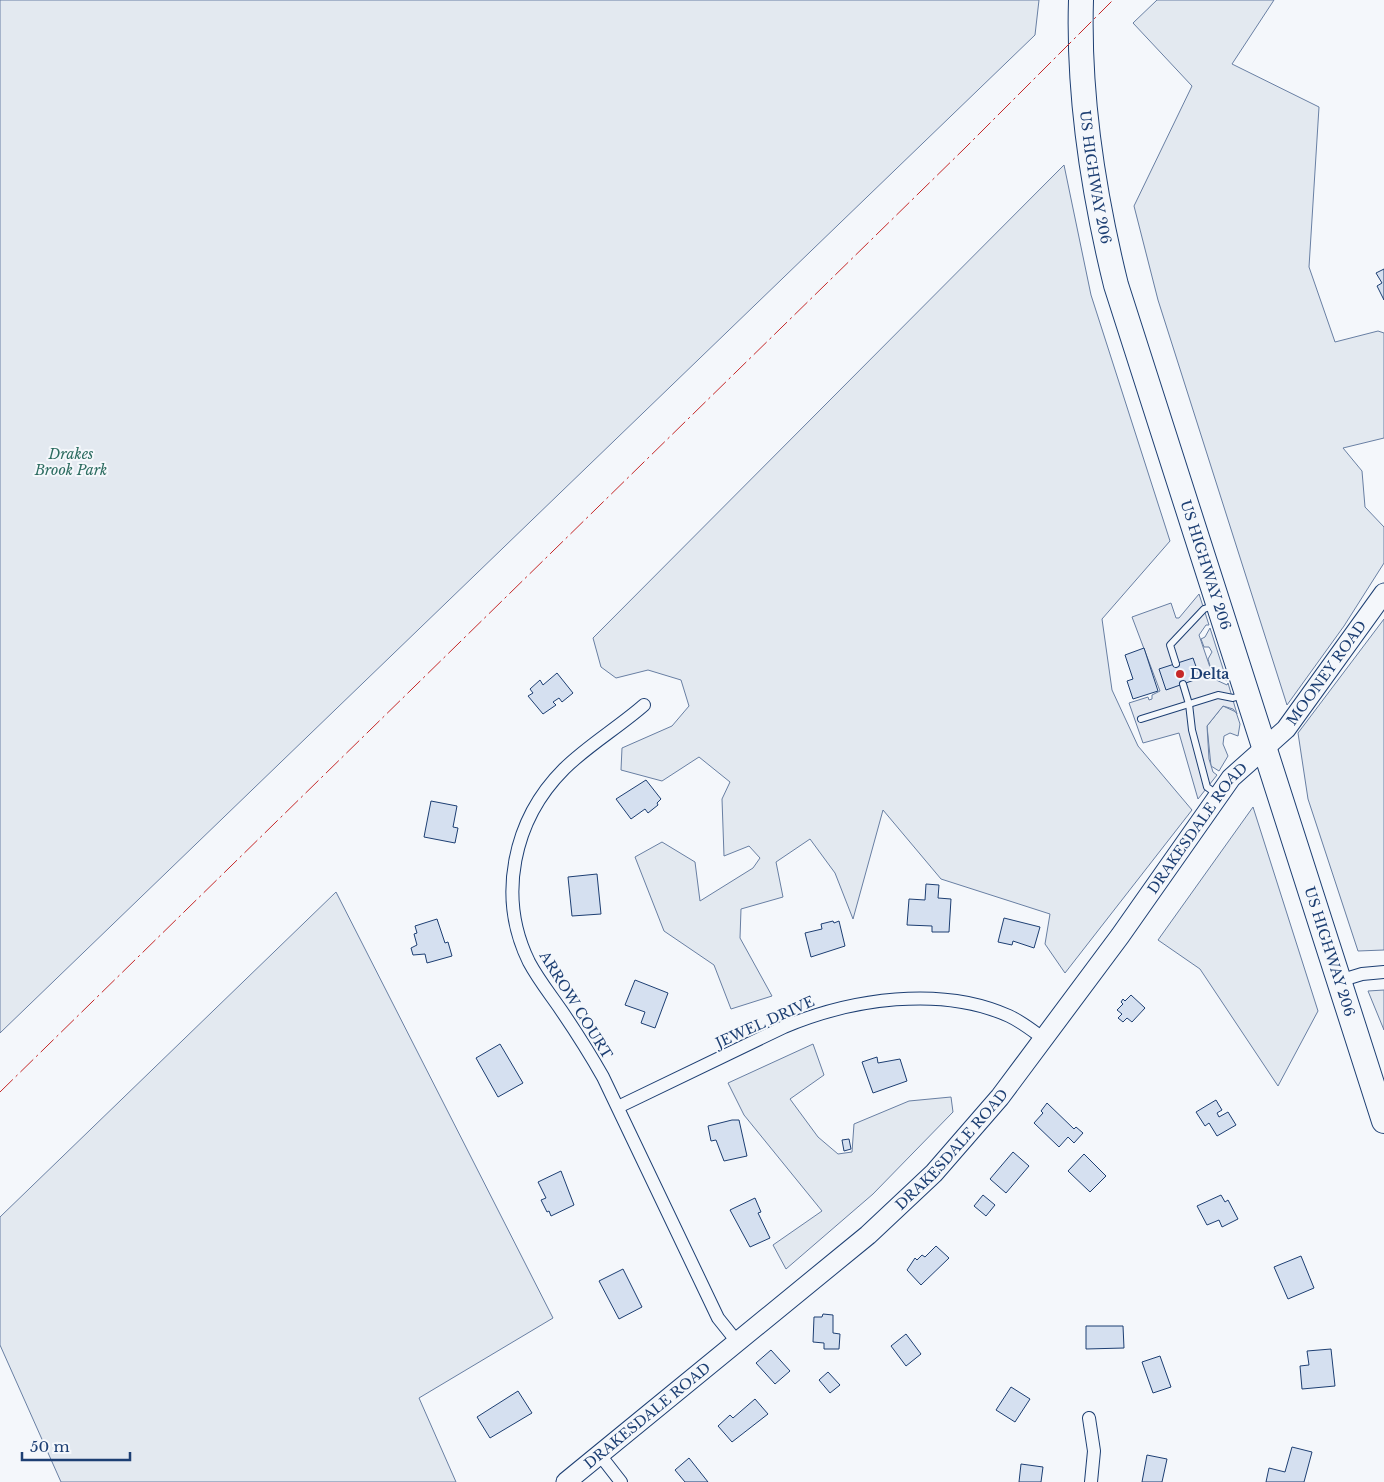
<svg xmlns="http://www.w3.org/2000/svg" width="1384" height="1482" font-family="'Libre Baskerville',serif">
<style>
.green{fill:#e3e9f0;stroke:#687fa3}
.parking{fill:#e3e8f0;stroke:#687fa3}
.building{fill:#d5e0f0;stroke:#1d3f73}
.lines{fill:none;stroke-linecap:round;stroke-linejoin:round}
.lane-casing{stroke:#1d3f73;stroke-width:8}
.street-casing{stroke:#1d3f73;stroke-width:14}
.secondary-casing{stroke:#1d3f73;stroke-width:21}
.highway-casing{stroke:#1d3f73;stroke-width:26}
.lane{stroke:#f4f7fb;stroke-width:6}
.street{stroke:#f4f7fb;stroke-width:12}
.secondary{stroke:#f4f7fb;stroke-width:19}
.highway{stroke:#f4f7fb;stroke-width:24}
.power{stroke:#c62828;stroke-width:1;stroke-dasharray:18 4 2.5 4;stroke-linecap:butt}
.poi-dot{fill:#c62828;stroke:#f4f7fb;stroke-width:2}
.labels{text-anchor:middle;stroke-width:4;stroke-linejoin:round;paint-order:stroke}
.street-label{font-size:14px;fill:#1d3f73;stroke:#f4f7fb}
.park-label{font-size:14px;font-style:italic;fill:#2c6c60;stroke:#f4f7fb}
.poi-label{font-size:14px;font-weight:bold;fill:#1d3f73;stroke:#f4f7fb;text-anchor:start}
</style>
<rect width="100%" height="100%" fill="#f4f7fb"/>
<g class="green">
<path d="M0,0h1039l-4,35 -1035,998z"/>
<path d="M1157,0h117l-42,64 87,43 -10,160 26,75 43,-11 6,2v105l-41,10 19,23 3,36 19,20v36l-40,63 -57,79 -129,-405 -24,-94 58,-120 -59,-63z"/>
<path d="M1064,165l27,130 79,246 -68,78 10,71 26,56 54,64 -127,163 -20,-29 5,-30 -109,-35 -58,-69 -30,109 -18,-46 -25,-34 -34,23 7,35 -42,12 -1,29 32,58 -41,13 -17,-44 -50,-34 -29,-74 27,-15 33,20 5,39 53,-33 7,-10 -11,-12 -25,10 -2,-57 8,-17 -31,-25 -37,24 -41,-11 1,-22 50,-22 17,-20 -8,-26 -33,-10 -32,8 -15,-11 -8,-29z"/>
<path d="M1384,619v331l-26,1 -50,-152 -10,-66z"/>
<path d="M1210,628l17,53 -9,-7 -5,2 -5,-17 4,-7 -3,-5h-5l-3,-8 4,-2z"/>
<path d="M1223,706l13,6 4,12 -2,12 -8,-3 -6,3 -1,8 5,12 -9,15 -8,-5 -4,-40z"/>
<path d="M1253,807l65,204 -40,75 -78,-117 -42,-29z"/>
<path d="M336,892l217,426 -134,80 37,84h-395l-61,-137v-128z"/>
<path d="M1384,990v40l-16,-39z"/>
<path d="M813,1044l11,31 -34,24 28,38 20,17 14,-2 2,-28 55,-23 42,-4 2,15 -80,82 -87,75 -13,-24 49,-34 -78,-96 -16,-32z"/>
</g>
<path class="parking" d="M1199,594l10,31h-3l-7,10 15,44 13,6 1,-2 9,31 -4,-5 -10,-3 -16,20 2,33 4,13 4,3 -19,24 -19,-66 -36,10 -14,-40 19,-6 1,3 3,-1v-4l8,-4 -28,-74 39,-14 5,15h3z"/>
<g class="building">
<path d="M1384,269v31l-7,-14 5,-3 -6,-10z"/>
<path d="M1144,648l14,43 -25,8 -6,-18 6,-2 -8,-24z"/>
<path d="M1193,658l7,20 -34,12 -7,-21z"/>
<path d="M557,673l16,20 -11,9 -3,-4 -6,4 3,3 -13,9 -15,-18 5,-3 -3,-4 10,-9 3,5z"/>
<path d="M646,780l15,19 -4,4 1,2 -10,8 -3,-4 -14,10 -15,-20z"/>
<path d="M431,801l26,5 -4,21 5,1 -3,15 -31,-6z"/>
<path d="M597,874l4,40 -29,2 -4,-39z"/>
<path d="M926,884l13,1 -1,13 13,1 -2,33h-17v-6l-25,-1 2,-26 16,1z"/>
<path d="M1004,918l36,9 -6,21 -21,-7 -1,4 -14,-3z"/>
<path d="M437,919l8,24 3,-1 4,14 -25,7 -2,-9 -12,1 -2,-7 6,-3 -3,-11 3,-1 -2,-7z"/>
<path d="M833,921l1,2 5,-2 6,25 -34,11 -6,-24 17,-4 -1,-5z"/>
<path d="M635,980l33,13 -13,35 -14,-5 4,-11 -20,-7z"/>
<path d="M1131,995l14,13 -13,14 -5,-4 -4,4 -5,-4 4,-4 -5,-4 6,-6 -2,-2 2,-3 2,2z"/>
<path d="M500,1044l23,39 -25,14 -22,-39z"/>
<path d="M877,1057l1,6 22,-4 7,22 -34,12 -11,-31z"/>
<path d="M1216,1100l6,10 -5,3 2,4 9,-5 8,13 -19,11 -8,-13 -4,3 -9,-14z"/>
<path d="M1047,1103l27,26 2,-2 7,6 -9,10 -6,-6 -9,10 -25,-24 9,-10 -2,-2z"/>
<path d="M732,1120h7l8,36 -23,5 -8,-21 -5,1 -3,-15z"/>
<path d="M849,1139l2,10 -7,2 -2,-11z"/>
<path d="M1013,1152l16,14 -23,27 -16,-14z"/>
<path d="M1084,1154l22,22 -16,16 -22,-21z"/>
<path d="M561,1171l13,34 -23,11 -2,-5 -2,1 -6,-12 5,-2 -8,-16z"/>
<path d="M983,1195l12,10 -9,11 -12,-10z"/>
<path d="M1221,1195l4,7 3,-2 10,19 -16,8 -3,-7 -12,5 -10,-19z"/>
<path d="M755,1198l6,14 -3,1 12,25 -20,9 -20,-37z"/>
<path d="M936,1246l13,12 -28,27 -14,-15 8,-12 2,2 5,-5 3,2z"/>
<path d="M1301,1256l13,32 -26,11 -14,-32z"/>
<path d="M623,1269l19,38 -23,12 -20,-38z"/>
<path d="M823,1314l10,1v18l7,1 -1,15h-15v-6l-11,-1 1,-25h8z"/>
<path d="M1086,1326h37l1,22 -38,1z"/>
<path d="M906,1334l15,20 -15,12 -15,-20z"/>
<path d="M1331,1349l4,37 -33,3 -2,-23 9,-1 -2,-14z"/>
<path d="M771,1350l19,21 -15,13 -19,-21z"/>
<path d="M1160,1356l11,31 -18,6 -11,-31z"/>
<path d="M828,1372l12,13 -10,8 -11,-13z"/>
<path d="M1011,1387l19,12 -15,23 -19,-12z"/>
<path d="M518,1391l14,22 -42,25 -13,-21z"/>
<path d="M755,1399l13,15 -36,28 -14,-16 12,-11 3,3z"/>
<path d="M1292,1447l20,5 -8,30h-38l3,-14 16,4z"/>
<path d="M1147,1455l20,4 -5,23h-20z"/>
<path d="M689,1458l19,24h-23l-10,-12z"/>
<path d="M1021,1464l22,3 -2,15h-22z"/>
</g>
<g class="lines">
<g class="lane-casing">
<g id="lane">
<path d="M1176,664l-6,-19 34,-36 9,-3"/>
<path d="M1183,684l6,20 3,26 15,57 11,8"/>
<path d="M1141,719l77,-24 15,3 10,-3"/>
</g>
</g>
<g class="street-casing">
<g id="street">
<path d="M644,705c-25,22 -57,41 -80,64 -51,51 -67,128 -35,193 9,17 21,32 32,48 15,22 29,44 42,67l115,241 20,25"/>
<path d="M1339,981l23,-7 22,-2"/>
<path d="M618,1107l166,-80c66,-28 157,-42 225,-11 13,6 24,15 35,23"/>
<path d="M1089,1418l5,33 -3,31"/>
<path d="M600,1455l21,27"/>
</g>
</g>
<g class="secondary-casing">
<g id="secondary">
<path id="s1" d="M566,1482l302,-247 66,-62 66,-76 120,-161 111,-158 55,-49 98,-136"/>
</g>
</g>
<g class="highway-casing">
<g id="highway">
<path id="s2" d="M1081,0c-3,96 12,192 35,285l268,836"/>
</g>
</g>
<use href="#lane" class="lane"/>
<use href="#street" class="street"/>
<use href="#secondary" class="secondary"/>
<use href="#highway" class="highway"/>
<path class="power" d="M0,1092l965,-944 148,-148"/>
</g>
<circle class="poi-dot" cx="1180" cy="674" r="5"/>
<g class="labels">
<g class="street-label">
<text dy="5" stroke="none"><textPath href="#s2" startOffset="178">US HIGHWAY 206</textPath></text>
<text dy="5" stroke="none"><textPath href="#s2" startOffset="582">US HIGHWAY 206</textPath></text>
<text dy="5" stroke="none"><textPath href="#s1" startOffset="1118">MOONEY ROAD</textPath></text>
<text dy="5" stroke="none"><textPath href="#s1" startOffset="915">DRAKESDALE ROAD</textPath></text>
<text dy="5" stroke="none"><textPath href="#s2" startOffset="988">US HIGHWAY 206</textPath></text>
<text transform="translate(576 1005) rotate(58)" y="5">ARROW COURT</text>
<text transform="translate(765 1022) rotate(-24)" y="5">JEWEL DRIVE</text>
<text dy="5" stroke="none"><textPath href="#s1" startOffset="510">DRAKESDALE ROAD</textPath></text>
<text dy="5" stroke="none"><textPath href="#s1" startOffset="105">DRAKESDALE ROAD</textPath></text>
</g>
<g class="park-label">
<text x="71" y="459">Drakes<tspan x="71" dy="16">Brook Park</tspan></text>
</g>
<g class="poi-label">
<text x="1190" y="679">Delta</text>
</g>
</g>
<path d="M22 1452v8h108v-8" fill="none" stroke="#1d3f73" stroke-width="2.5"/>
<text x="30" y="1452" font-size="15" fill="#1d3f73" stroke="#f4f7fb" stroke-width="4" paint-order="stroke">50 m</text>
</svg>
